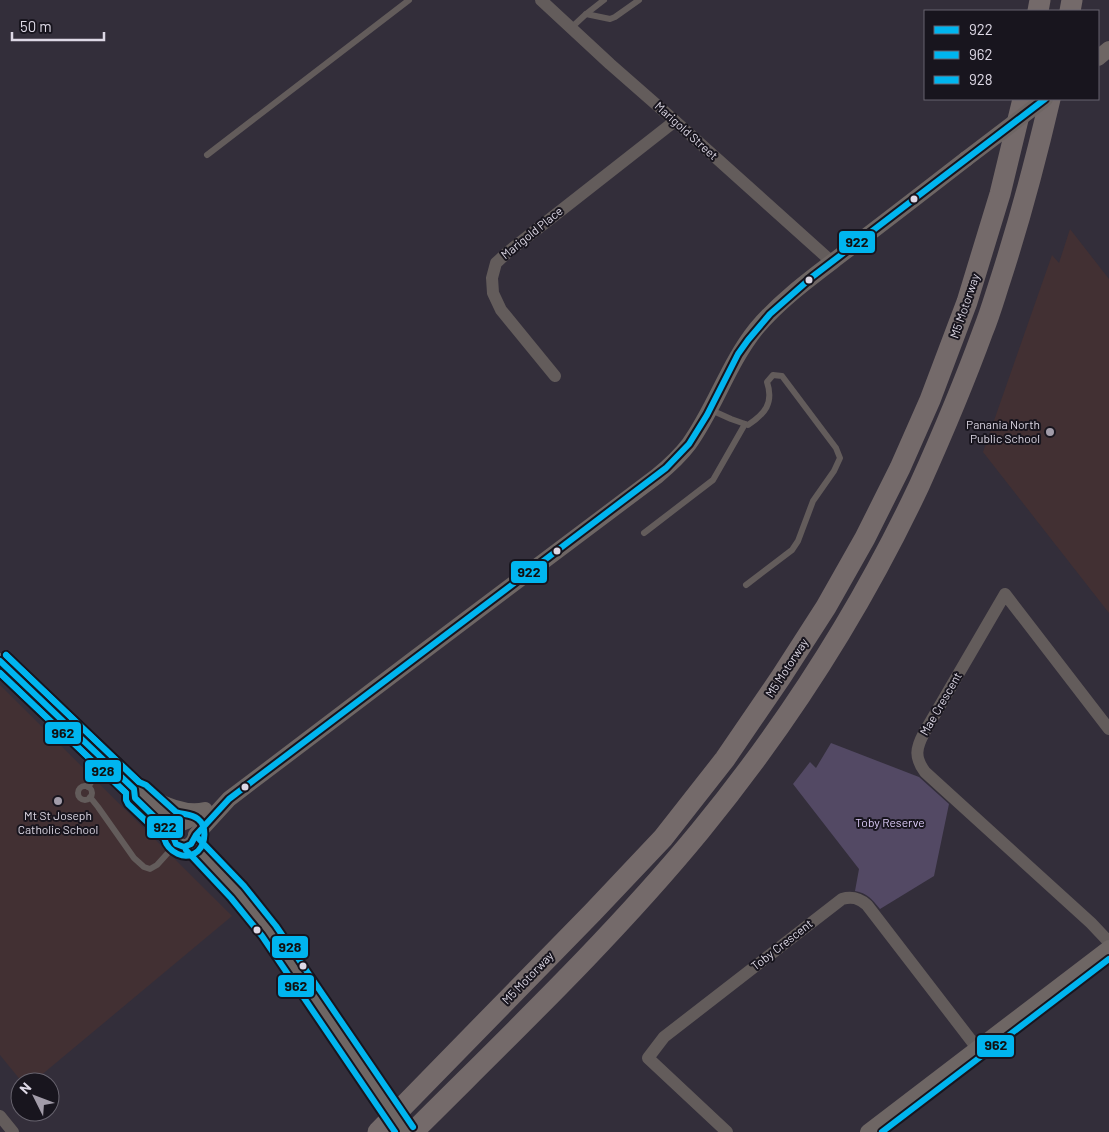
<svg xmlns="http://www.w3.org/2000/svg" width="1109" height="1132" font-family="Barlow,sans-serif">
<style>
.education{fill:#423033}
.green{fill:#534964}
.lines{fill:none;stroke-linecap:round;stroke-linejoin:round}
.service{stroke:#635c5b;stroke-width:6}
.minor{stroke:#635c5b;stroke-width:12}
.secondary{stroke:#6e6664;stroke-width:16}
.motorway{stroke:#746a6a;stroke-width:21}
.secondary-bridge{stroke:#6e6664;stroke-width:16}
.bus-1-casing{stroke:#18151e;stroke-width:10}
.bus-2-casing{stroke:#18151e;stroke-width:10}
.bus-3-casing{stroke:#18151e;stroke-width:10}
.bus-1{stroke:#00b5ef;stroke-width:6}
.bus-2{stroke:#00b5ef;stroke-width:6}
.bus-3{stroke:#00b5ef;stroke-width:6}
.bus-dot{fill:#ddd8e5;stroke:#18151e;stroke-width:2}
.poi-dot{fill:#a29ca9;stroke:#18151e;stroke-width:2}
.labels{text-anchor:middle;stroke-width:4;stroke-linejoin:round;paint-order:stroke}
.street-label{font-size:12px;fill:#ddd8e5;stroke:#18151e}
.poi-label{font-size:12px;fill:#ddd8e5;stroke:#18151e;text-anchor:end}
.park-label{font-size:12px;fill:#dacaf5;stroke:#18151e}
.line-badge{stroke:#18151e;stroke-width:2}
.pale-badge-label{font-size:14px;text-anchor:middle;font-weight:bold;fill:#111}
</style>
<rect width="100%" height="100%" fill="#332e3a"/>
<g class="education">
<path d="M1070,229l39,50v334l-126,-161 69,-197 7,8z"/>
<path d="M0,685l232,231 -199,166h-11l-22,-27z"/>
</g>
<path class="green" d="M831,743l88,34 30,27 -15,72 -54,33c-8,-10 -13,-16 -25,-18l4,-22 -66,-85 17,-22 6,6z"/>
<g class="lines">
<g class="service">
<path d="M586,14l24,5 5,-2 24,-17"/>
<path d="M571,28l15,-14 18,-14"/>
<path d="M207,155l202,-155"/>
<path d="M711,410l20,9 17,6c17,-11 26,-22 19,-43l6,-7 9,1 54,72 4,10 -6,13 -21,30 -15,40 -6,9 -46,35"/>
<path d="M644,533l69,-53 32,-56"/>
<circle cx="85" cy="793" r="7"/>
<path d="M88,787l17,-26"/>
<path d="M90,797l8,10 36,51 10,9 6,2 7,-4 19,-21"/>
</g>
<g class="minor">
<path d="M541,0l69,64 65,57 157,141"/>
<path d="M555,376l-54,-66 -8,-17 -1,-15 4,-15 12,-11 167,-131"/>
<path d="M1109,729l-104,-135 -81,139c-8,15 -10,24 1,39l166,151 18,19"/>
<path d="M0,1116l13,16"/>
<path d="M727,1132l-79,-74 16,-21 178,-138c10,-3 17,-1 25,6l110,143"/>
</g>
<g class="secondary">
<path d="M1098,58l11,-9"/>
<path d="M0,661l134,128c17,7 27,26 45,34"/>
<path d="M154,799c15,8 34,15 51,11"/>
<path d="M196,835l33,-36 186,-141 242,-182c12,-10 23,-20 32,-32 26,-36 39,-80 67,-115 25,-30 59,-54 89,-77 41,-31 81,-62 121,-93"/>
<path d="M196,836c-6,22 -32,7 -22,-9 3,-4 6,-3 10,-5 6,-2 12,-7 18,-11"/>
<path d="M192,844l46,48 31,39 96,141"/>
<path d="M868,1132l241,-184"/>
</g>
<g class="motorway">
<path d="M1038,11l2,-11"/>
<path d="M1070,11l2,-11"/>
<path d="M378,1132l215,-220 70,-74 62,-79 56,-82 45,-70 39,-69 35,-70 30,-68 37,-98 33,-108 23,-95"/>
<path d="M413,1132c98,-98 199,-194 287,-301 86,-105 161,-222 219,-345 23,-51 45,-103 64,-155 7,-17 12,-35 18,-53 19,-59 35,-119 49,-179"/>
</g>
<g class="secondary-bridge">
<path d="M966,159l79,-60"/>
<path d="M365,1072l41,60"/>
</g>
<g class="bus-1-casing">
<path id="bus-1" d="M0,661l134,128 1,9 37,36 4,10 8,3 7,-3 5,-9 33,-36 437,-331 23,-24 18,-29 31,-61 10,-14 22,-26 42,-37 233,-178"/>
</g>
<g class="bus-2-casing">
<g id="bus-2">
<path d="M6,655l133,127"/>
<path d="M0,673l126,120"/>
<path d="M186,850l45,48 31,38 133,196"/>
<path d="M882,1132l227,-173"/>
</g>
</g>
<g class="bus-3-casing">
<g id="bus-3">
<path d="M0,673l126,120v7l2,4 36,34c4,14 21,24 34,13 8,-8 9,-25 0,-32 -7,-6 -15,-4 -22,-7l-30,-27 -7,-3 -133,-127"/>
<path d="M198,838l46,48 32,40 137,201"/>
</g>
</g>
<use href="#bus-1" class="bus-1"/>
<use href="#bus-2" class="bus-2"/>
<use href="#bus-3" class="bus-3"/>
</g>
<g class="bus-dot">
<circle cx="914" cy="199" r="4.5"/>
<circle cx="809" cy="280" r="4.5"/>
<circle cx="557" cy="551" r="4.5"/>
<circle cx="245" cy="787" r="4.5"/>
<circle cx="257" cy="930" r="4.5"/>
<circle cx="303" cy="966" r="4.5"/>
</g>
<g class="poi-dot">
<circle cx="1050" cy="432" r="5"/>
<circle cx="58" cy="801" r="5"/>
</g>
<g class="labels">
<g class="street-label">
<text transform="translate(686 131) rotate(42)" y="4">Marigold Street</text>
<text transform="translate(532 233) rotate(-39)" y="4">Marigold Place</text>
<text transform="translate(965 306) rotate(-71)" y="4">M5 Motorway</text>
<text transform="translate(787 668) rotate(-57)" y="4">M5 Motorway</text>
<text transform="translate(941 704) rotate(-60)" y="4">Mae Crescent</text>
<text transform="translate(782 945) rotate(-38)" y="4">Toby Crescent</text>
<text transform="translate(528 978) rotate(-46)" y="4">M5 Motorway</text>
</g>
<g class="poi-label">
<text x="1040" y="429">Panania North<tspan x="1040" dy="14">Public School</tspan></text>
<text x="58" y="820" text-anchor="middle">Mt St Joseph<tspan x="58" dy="14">Catholic School</tspan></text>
</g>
<g class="park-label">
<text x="890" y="827">Toby Reserve</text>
</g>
</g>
<g class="line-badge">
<rect x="838" y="230" width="38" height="24" rx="5" fill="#00b5ef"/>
<rect x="510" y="560" width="38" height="24" rx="5" fill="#00b5ef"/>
<rect x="44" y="721" width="38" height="24" rx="5" fill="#00b5ef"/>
<rect x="84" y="759" width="38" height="24" rx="5" fill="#00b5ef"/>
<rect x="146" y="815" width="38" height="24" rx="5" fill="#00b5ef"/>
<rect x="271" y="935" width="38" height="24" rx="5" fill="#00b5ef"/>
<rect x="277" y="974" width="38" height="24" rx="5" fill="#00b5ef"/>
<rect x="976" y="1034" width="39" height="24" rx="5" fill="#00b5ef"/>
</g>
<g class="pale-badge-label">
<text x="857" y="247">922</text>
<text x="529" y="577">922</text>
<text x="63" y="738">962</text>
<text x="103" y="776">928</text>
<text x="165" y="832">922</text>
<text x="290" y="952">928</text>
<text x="296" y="991">962</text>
<text x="996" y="1050">962</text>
</g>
<rect x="924" y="10" width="175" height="90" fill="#18151e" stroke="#67636e"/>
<rect x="934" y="26" width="25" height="8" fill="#00b5ef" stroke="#67636e"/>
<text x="969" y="35" font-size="15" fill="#ddd8e5">922</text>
<rect x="934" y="51" width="25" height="8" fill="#00b5ef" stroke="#67636e"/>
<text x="969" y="60" font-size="15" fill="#ddd8e5">962</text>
<rect x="934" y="76" width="25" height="8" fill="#00b5ef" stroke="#67636e"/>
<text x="969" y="85" font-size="15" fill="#ddd8e5">928</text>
<g transform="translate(35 1097) rotate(312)"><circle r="24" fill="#18151e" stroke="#67636e"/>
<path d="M0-4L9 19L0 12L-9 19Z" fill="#a29ca9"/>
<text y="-8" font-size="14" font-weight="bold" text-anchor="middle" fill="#ddd8e5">N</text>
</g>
<path d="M12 32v8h92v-8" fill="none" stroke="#ddd8e5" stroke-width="2.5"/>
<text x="20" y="32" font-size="15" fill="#ddd8e5" stroke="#18151e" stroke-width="4" paint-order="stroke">50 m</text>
</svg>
